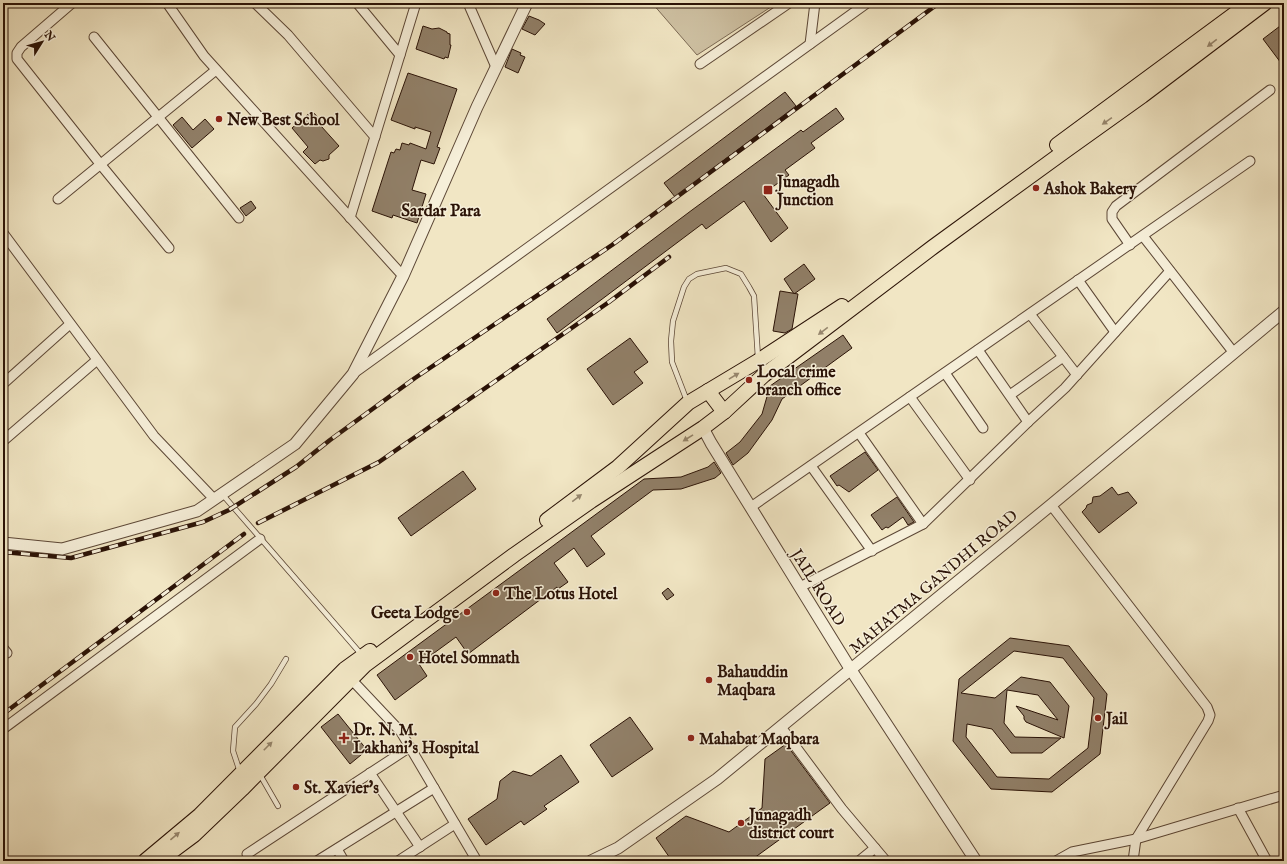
<svg xmlns="http://www.w3.org/2000/svg" width="1287" height="864" font-family="'IM FELL English',serif">
<style>
.green{fill:#cfc2a4;stroke:#7c6a55}
.building{fill:#918069;stroke:#2a1206;fill-rule:evenodd}
.lines{fill:none;stroke-linecap:round;stroke-linejoin:round}
.service-casing{stroke:#5c4736;stroke-width:6}
.minor-casing{stroke:#5c4736;stroke-width:11}
.tertiary-casing{stroke:#5c4736;stroke-width:13}
.primary-casing{stroke:#2a1206;stroke-width:16}
.service{stroke:#f6efd9;stroke-width:4.5}
.minor{stroke:#f6efd9;stroke-width:9}
.tertiary{stroke:#f6efd9;stroke-width:11}
.primary{stroke:#f1e6c4;stroke-width:14}
.rail-casing{stroke:#2a1206;stroke-width:4.5}
.rail{stroke:#f6efd9;stroke-width:3;stroke-dasharray:9;stroke-linecap:butt}
.oneway{fill:#97876e}
.poi-dot{fill:#8f2418;stroke:#f6efd9;stroke-width:1.5}
.labels{text-anchor:middle;stroke-width:3;stroke-linejoin:round;paint-order:stroke}
.poi-label{font-size:16px;font-weight:bold;fill:#2a1206;stroke:#f6efd9;text-anchor:start}
.street-label{font-size:16px;fill:#2a1206;stroke:#f6efd9}
.neighbourhood-label{font-size:17px;font-weight:bold;fill:#2a1206;stroke:#f6efd9}
</style>
<rect width="100%" height="100%" fill="#f1e6c4"/>
<filter id="stains"><feTurbulence type="fractalNoise" baseFrequency=".005" numOctaves="4"/><feColorMatrix values="0 0 0 0 .2 0 0 0 0 .09 0 0 0 0 .02 0 0 0 .5 -.17"/></filter>
<radialGradient id="worn" r=".72"><stop offset=".6" stop-color="#630" stop-opacity="0"/><stop offset="1" stop-color="#630" stop-opacity=".3"/></radialGradient>
<path class="green" d="M652,3h125l-80,52z"/>
<g class="building">
<path d="M529,16l10,4 6,4 -10,11 -13,-6z"/>
<path d="M1284,23v44l-21,-28z"/>
<path d="M423,26l9,3 7,-1 8,4v1l3,1v11h1l-3,13 -3,-1 -1,2 -28,-10z"/>
<path d="M512,49l9,4 -1,2 5,2 -7,16 -13,-6z"/>
<path d="M408,73l49,16 -20,58 3,1 -6,16 -13,-4 -9,30 14,4 -9,29 -24,-8 -1,3 -20,-7 19,-59 3,1 2,-4 4,1 2,-7 7,2 1,-2 16,6 5,-17 -16,-5v2l-24,-9z"/>
<path d="M785,92l11,14 -121,91 -11,-14z"/>
<path d="M836,108l8,11 -33,24 4,5 -30,22 4,5 -26,19 25,34 -17,14 -27,-41 -38,28 -4,-5 -145,109 -10,-14 145,-109 109,-80 2,2z"/>
<path d="M312,111l12,13 -3,2 18,20 -10,9v4l-6,2 -3,-1 -5,4 -12,-12 5,-5 -16,-19z"/>
<path d="M182,117l11,13 12,-11 9,10 -22,19 -19,-23z"/>
<path d="M251,201l5,7 -10,8 -6,-8z"/>
<path d="M804,264l11,15 -21,15 -10,-15z"/>
<path d="M780,291l18,3 -6,35 -7,4 -12,-2z"/>
<path d="M843,335l9,13 -70,51 -10,21 -24,33 -15,12 -7,-12 14,-11 22,-28 8,-28z"/>
<path d="M630,338l18,24 -14,10 9,11 -30,22 -26,-36z"/>
<path d="M865,452l13,18 -29,22 -10,-7 -2,1 -7,-10z"/>
<path d="M714,462l7,11 -6,5 -34,11 -28,1 -62,46 14,18 -18,13 -13,-19 -20,15 14,19 -10,7 -1,-2 -89,67 -12,-17 -37,27 8,12 -32,24 -18,-25 267,-196 37,-2 27,-10z"/>
<path d="M463,471l13,18 -65,47 -13,-18z"/>
<path d="M1112,487l6,8 10,-3 9,11 -38,30 -17,-21 4,-4 1,-3 5,-2 1,-6 7,-1z"/>
<path d="M897,497l17,25 -6,3 -5,-8 -15,11 -2,-1 -4,3 -11,-15z"/>
<path d="M668,588l6,7 -7,5 -5,-7z"/>
<path d="M1010,638l59,8 38,48 -7,60 -48,38 -61,-3 -38,-48 6,-62zM1014,651l49,7 31,40 -6,50 -39,31 -52,-2 -31,-40 1,-13 25,5 19,24h31l19,-15 -46,-1 -11,-14 3,-33 31,5 20,25 -42,-14 8,10v3l2,3 38,16 5,-32 -19,-24 -29,-5 -26,21 -34,-5z"/>
<path d="M338,714l29,36 -17,14 -29,-37z"/>
<path d="M630,717l23,32 -41,28 -22,-32z"/>
<path d="M786,744l44,59 -80,58h-78l-16,-23 30,-22 43,16 33,-24 3,-49z"/>
<path d="M561,755l18,27 -35,24 3,3 -23,16 -3,-4 -35,24 -18,-26 29,-20 3,-18 13,-10 18,5z"/>
</g>
<g class="lines">
<g class="service-casing">
<g id="service">
<path d="M687,401l-15,-39 -1,-21 2,-20 11,-34 5,-8 8,-5 29,-6 15,6 8,13 5,9 4,62"/>
<path d="M222,494l139,160"/>
<path d="M240,772l-7,-21 2,-24 21,-23 15,-20 15,-25"/>
<path d="M259,773l19,33"/>
</g>
</g>
<g class="minor-casing">
<g id="minor">
<path d="M72,3l-51,44 -4,6v6l84,106 68,83"/>
<path d="M167,3l37,53 199,220"/>
<path d="M255,3l33,32 87,102"/>
<path d="M357,3l43,52"/>
<path d="M468,3l28,64"/>
<path d="M94,37l145,181"/>
<path d="M810,44l5,-41"/>
<path d="M700,64l89,-61"/>
<path d="M58,199l158,-129"/>
<path d="M350,218l66,-215"/>
<path d="M3,233l151,203 60,63"/>
<path d="M1143,236l91,117"/>
<path d="M1130,245l-18,-26v-7l4,-6 154,-116"/>
<path d="M1078,280l37,52"/>
<path d="M1030,314l47,61"/>
<path d="M978,350l50,72"/>
<path d="M354,373l513,-370"/>
<path d="M945,373l38,55"/>
<path d="M3,384l67,-60"/>
<path d="M1010,395l53,-38"/>
<path d="M910,397l60,83"/>
<path d="M859,433l64,91"/>
<path d="M3,441l94,-81"/>
<path d="M811,466l61,85"/>
<path d="M1051,505l156,202 3,8 -2,6 -72,118 -3,22"/>
<path d="M751,507l499,-346"/>
<path d="M800,587l123,-63 105,-102 37,-34 105,-117"/>
<path d="M3,648l4,5"/>
<path d="M351,679l50,53 76,129"/>
<path d="M781,727l61,82 44,52"/>
<path d="M3,729l257,-190"/>
<path d="M370,773l50,74"/>
<path d="M1238,808l29,53"/>
<path d="M337,849l7,12"/>
<path d="M247,854l163,-107"/>
<path d="M317,861l117,-73"/>
<path d="M398,861l57,-37"/>
<path d="M859,861l16,-13"/>
<path d="M1056,861l16,-9 64,-13 148,-44"/>
</g>
</g>
<g class="tertiary-casing">
<g id="tertiary">
<path d="M703,428l8,15 140,227 125,191"/>
<path d="M3,543l59,6 135,-38 98,-67 58,-70 50,-98 74,-169 50,-104"/>
<path d="M591,861l27,-13 99,-69 334,-274 233,-194"/>
</g>
</g>
<g class="primary-casing">
<g id="primary">
<path d="M1057,145l191,-141"/>
<path d="M708,391l16,21"/>
<path d="M547,520l71,-53 70,-64 70,-42 84,-55"/>
<path d="M145,861l55,-46 145,-146 25,-18"/>
<path d="M159,861l35,-26 48,-46 123,-124 149,-110 77,-54 112,-73 21,-16 40,-37 169,-128 132,-96 77,-55 123,-93"/>
</g>
</g>
<use href="#service" class="service"/>
<use href="#minor" class="minor"/>
<use href="#tertiary" class="tertiary"/>
<use href="#primary" class="primary"/>
<g class="rail-casing">
<g id="rail">
<path d="M258,523l121,-61 230,-160 60,-45"/>
<path d="M3,552l68,6 132,-36 26,-12 67,-43 34,-27 85,-62 197,-133 327,-242"/>
<path d="M3,714l241,-180"/>
</g>
</g>
<use href="#rail" class="rail"/>
</g>
<defs><path id="oneway-solid" d="M-6-.8H1V-3.2L6.5 0L1 3.2V.8H-6Z"/></defs>
<g class="oneway">
<use href="#oneway-solid" transform="translate(1212 43) rotate(143)"/>
<use href="#oneway-solid" transform="translate(1107 121) rotate(145)"/>
<use href="#oneway-solid" transform="translate(823 331) rotate(143)"/>
<use href="#oneway-solid" transform="translate(734 376) rotate(-31)"/>
<use href="#oneway-solid" transform="translate(688 438) rotate(148)"/>
<use href="#oneway-solid" transform="translate(577 498) rotate(-37)"/>
<use href="#oneway-solid" transform="translate(268 746) rotate(-45)"/>
<use href="#oneway-solid" transform="translate(175 836) rotate(-40)"/>
</g>
<g class="poi-dot">
<circle cx="219" cy="119" r="4"/>
<circle cx="1036" cy="188" r="4"/>
<rect x="763" y="185" width="10" height="10" rx="2"/>
<circle cx="749" cy="380" r="4"/>
<circle cx="496" cy="593" r="4"/>
<circle cx="467" cy="612" r="4"/>
<circle cx="410" cy="657" r="4"/>
<circle cx="709" cy="680" r="4"/>
<circle cx="1098" cy="718" r="4"/>
<path d="M342 732h4v4h4v4h-4v4h-4v-4h-4v-4h4z"/>
<circle cx="691" cy="738" r="4"/>
<circle cx="296" cy="787" r="4"/>
<circle cx="741" cy="823" r="4"/>
</g>
<g class="labels">
<g class="poi-label">
<text x="227" y="125">New Best School</text>
<text x="777" y="187">Junagadh<tspan x="777" dy="18">Junction</tspan></text>
<text x="1044" y="194">Ashok Bakery</text>
<text x="757" y="377">Local crime<tspan x="757" dy="18">branch office</tspan></text>
<text x="504" y="599">The Lotus Hotel</text>
<text x="459" y="618" text-anchor="end">Geeta Lodge</text>
<text x="418" y="663">Hotel Somnath</text>
<text x="717" y="677">Bahauddin<tspan x="717" dy="18">Maqbara</tspan></text>
<text x="1106" y="724">Jail</text>
<text x="353" y="735">Dr. N. M.<tspan x="353" dy="18">Lakhani's Hospital</tspan></text>
<text x="699" y="744">Mahabat Maqbara</text>
<text x="304" y="793">St. Xavier's</text>
<text x="749" y="820">Junagadh<tspan x="749" dy="18">district court</tspan></text>
</g>
<g class="street-label">
<text transform="translate(933 581) rotate(-40)" y="6">MAHATMA GANDHI ROAD</text>
<text transform="translate(819 587) rotate(58)" y="6">JAIL ROAD</text>
</g>
<g class="neighbourhood-label">
<text x="441" y="216">Sardar Para</text>
</g>
</g>
<rect width="1287" height="864" fill="none" stroke="#f1e6c4" stroke-width="16"/>
<rect x="4" y="4" width="1279" height="856" fill="none" stroke="#2a1206" stroke-width="2"/>
<rect x="8" y="8" width="1271" height="848" fill="none" stroke="#2a1206"/>
<g transform="translate(42 42) rotate(53)" stroke="#f6efd9" stroke-width="3" paint-order="stroke">
<path d="M0-3L7 15L0 10L-7 15Z" fill="#2a1206"/>
<text y="-6" font-size="11" font-weight="bold" text-anchor="middle" fill="#2a1206">N</text>
</g>
<rect width="100%" height="100%" filter="url(#stains)"/>
<rect width="100%" height="100%" fill="url(#worn)"/>
</svg>
